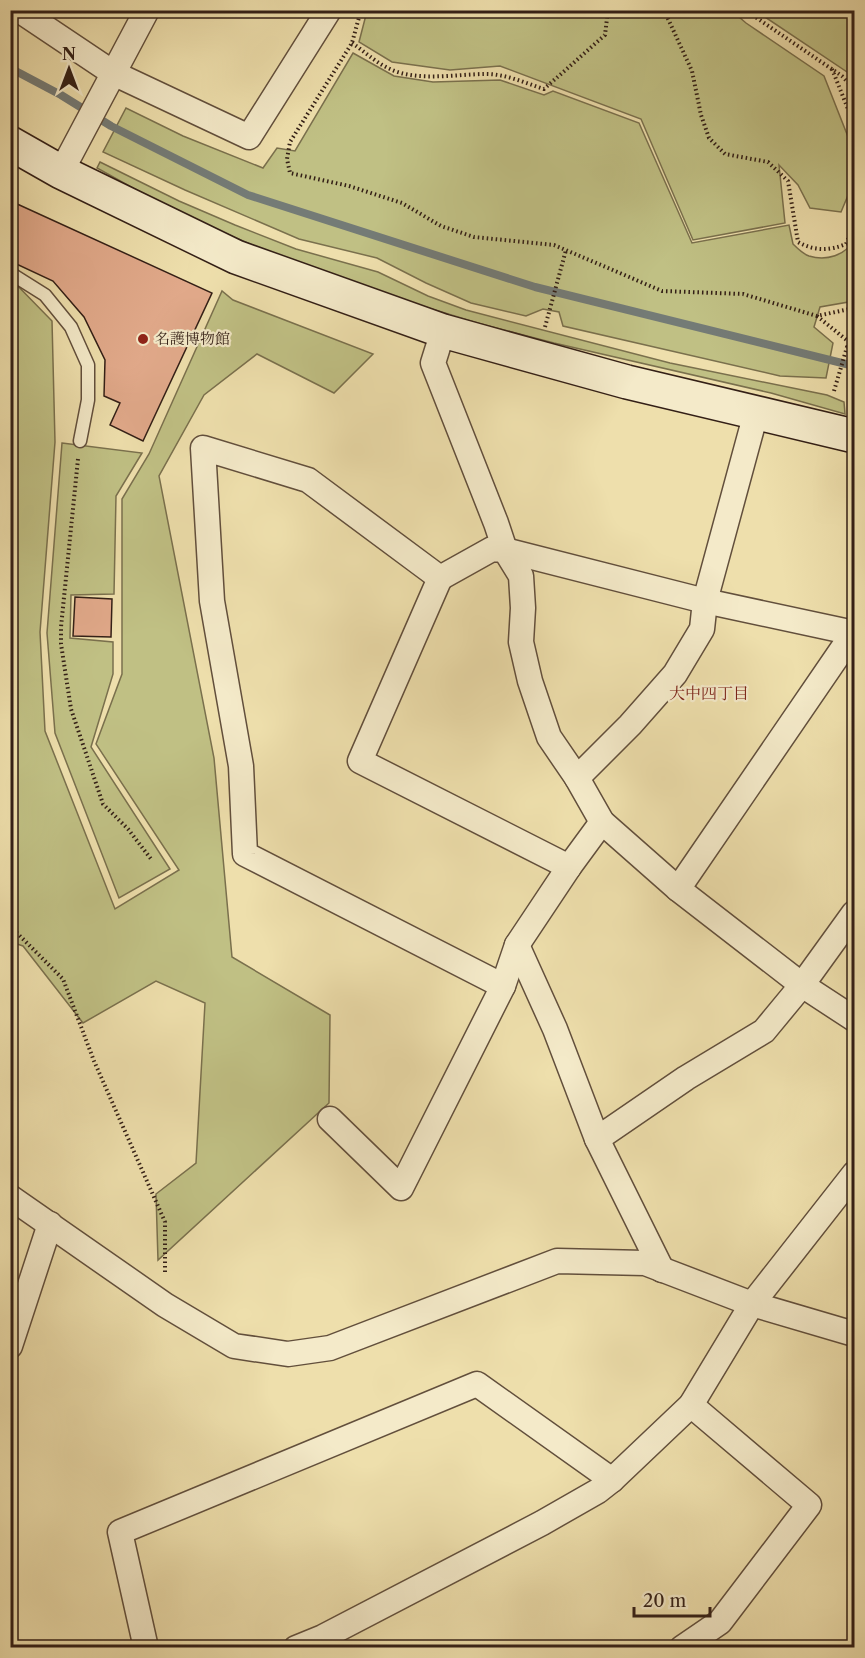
<svg xmlns="http://www.w3.org/2000/svg" width="865" height="1658" font-family="'Libre Caslon Text','Noto Serif JP',serif">
<style>
.green{fill:#c0c084;stroke:#7a704d;stroke-width:1.5}
.lines{fill:none;stroke-linecap:round;stroke-linejoin:round}
.stream{stroke:#747b76;stroke-width:8}
.building{fill:#e1a98a;stroke:#331f16;stroke-width:1.5}
.lane-casing{stroke:#624f3c;stroke-width:15}
.street-casing{stroke:#624f3c;stroke-width:27}
.secondary-casing{stroke:#331f16;stroke-width:36}
.path{stroke:#331f16;stroke-width:4;stroke-dasharray:1.5 3;stroke-linecap:butt}
.lane{stroke:#f4eac9;stroke-width:12}
.street{stroke:#f4eac9;stroke-width:24}
.secondary{stroke:#f4eac9;stroke-width:33}
.poi-dot{fill:#8f2418;stroke:#f4eac9;stroke-width:2}
.labels{text-anchor:middle;stroke-width:4.5;stroke-linejoin:round;paint-order:stroke}
.poi-label{font-size:15px;fill:#331f16;stroke:#f4eac9;text-anchor:start}
.neighbourhood-label{font-size:16px;fill:#7a1f14;stroke:#f4eac9}
</style>
<rect width="100%" height="100%" fill="#eedfac"/>
<filter id="stains"><feTurbulence type="fractalNoise" baseFrequency=".00333" numOctaves="4"/><feColorMatrix values="0 0 0 0 .2 0 0 0 0 .09 0 0 0 0 .02 0 0 0 .5 -.17"/></filter>
<radialGradient id="worn" r=".72"><stop offset=".6" stop-color="#630" stop-opacity="0"/><stop offset="1" stop-color="#630" stop-opacity=".3"/></radialGradient>
<g class="green">
<path d="M367,11h365l14,12 78,53 30,76v29l-13,31 -31,-4 -12,-23 -19,-20 6,58 -92,17 -52,-121 -141,-53 -50,4 -58,-8 -33,-20z"/>
<path d="M756,11h98v69l-4,-6z"/>
<path d="M353,53l41,23 39,6 67,-2 44,15 9,-4 86,32 53,120 97,-18 4,19c4,4 10,10 16,12 17,5 37,0 45,-17v62l-34,6 -6,20 19,16 -7,35 -46,-2 -217,-50 -4,-14 -16,-3 -17,7 -55,-13 -45,-20 -49,-25 -78,-19 -114,-49 -82,-38 23,-44 57,28 80,32 14,-20 18,3z"/>
<path d="M100,162l79,39 56,24 61,24 82,23 50,24 38,14 204,53 157,32 17,7 1,12 -74,-21 -217,-50 -73,-19 -82,-25 -126,-45 -99,-43 -77,-43z"/>
<path d="M11,279l41,42 3,121 -15,190 5,99 70,178 64,-39 -83,-126 26,-70v-175l27,-45 73,-163 11,9 140,54 -39,39 -77,-39 -53,41 -45,81 55,282 18,199 98,58 -1,88 -171,157 -2,-66 40,-31 9,-160 -49,-22 -73,42 -60,-77 -12,-4z"/>
<path d="M62,443l80,10 -26,43 -2,98 -43,1 -1,43 43,4v32l-22,73 79,122 -51,29 -64,-165 -8,-100z"/>
</g>
<g class="lines">
<path class="stream" d="M10,68l51,27 50,31 137,69 287,92 319,79"/>
</g>
<g class="building">
<path d="M15,203l197,90 -69,148 -33,-16 10,-22 -16,-7 1,-36 -21,-43 -31,-36 -43,-20v-48z"/>
<path d="M75,597l37,2 -1,38 -38,-1z"/>
</g>
<g class="lines">
<g class="lane-casing">
<path id="lane" d="M10,273l35,22 26,32 17,38v35l-8,41"/>
</g>
<g class="street-casing">
<g id="street">
<path d="M19,10l94,63 136,64 80,-127"/>
<path d="M61,172l86,-162"/>
<path d="M443,331l-10,32 63,160 9,27 16,26 2,32 -2,34 9,39 19,56 28,41 25,44 76,67 124,96 52,34"/>
<path d="M440,578l-80,183 209,106"/>
<path d="M577,778l53,-53 45,-51 27,-45 3,-28 51,-188"/>
<path d="M678,889l176,-257"/>
<path d="M517,945l38,84 42,110 89,-61 78,-47 38,-46 52,-72"/>
<path d="M503,986l-258,-132 -4,-88 -29,-165 -9,-153 105,32 132,98 52,-29 13,1 200,51 149,32"/>
<path d="M330,1119l71,69 102,-202 14,-41 52,-78 33,-45"/>
<path d="M597,1139l65,131"/>
<path d="M10,1197l155,108 69,41 54,8 42,-6 227,-87 88,2 107,41 102,30"/>
<path d="M10,1346l40,-122"/>
<path d="M146,1648l-26,-116 357,-148 135,96"/>
<path d="M296,1648l27,-11 219,-114 56,-32 14,-11 79,-75 61,-101 102,-130"/>
<path d="M682,1648l38,-26 89,-117 -118,-100"/>
</g>
</g>
<g class="secondary-casing">
<path id="secondary" d="M10,143l51,29 175,85 207,74 184,51 227,54"/>
</g>
<g class="path">
<path d="M361,10l-9,33 -62,99 -3,17 3,14 59,13 53,17 39,23 33,11 80,8 108,46 81,3 74,22 37,-8"/>
<path d="M664,10l28,61 9,44 8,23 16,16 43,8 20,19 10,61c16,9 31,9 48,2l8,-19"/>
<path d="M745,10l97,66 12,13"/>
<path d="M352,43c12,8 24,20 38,26 27,13 67,5 96,5 20,0 39,9 58,15l61,-54 3,-25"/>
<path d="M832,69l22,55"/>
<path d="M817,316l37,30"/>
<path d="M545,327l21,-77"/>
<path d="M834,391l13,-44 7,2"/>
<path d="M78,459l-17,168v17l10,65 32,95 25,25 23,30"/>
<path d="M10,926l53,53 31,82 71,161v53"/>
</g>
<use href="#lane" class="lane"/>
<use href="#street" class="street"/>
<use href="#secondary" class="secondary"/>
</g>
<circle class="poi-dot" cx="143" cy="339" r="6"/>
<g class="labels">
<g class="poi-label">
<text x="155" y="344">名護博物館</text>
</g>
<g class="neighbourhood-label">
<text x="709" y="699">大中四丁目</text>
</g>
</g>
<rect width="865" height="1658" fill="none" stroke="#eedfac" stroke-width="36"/>
<rect x="12" y="12" width="841" height="1634" fill="none" stroke="#331f16" stroke-width="3"/>
<rect x="18" y="18" width="829" height="1622" fill="none" stroke="#331f16" stroke-width="1.5"/>
<g transform="translate(69 69)" stroke="#f4eac9" stroke-width="4.5" paint-order="stroke">
<path d="M0-4.5L10 22L0 15L-10 22Z" fill="#331f16"/>
<text y="-9" font-size="16" font-weight="bold" text-anchor="middle" fill="#331f16">N</text>
</g>
<path d="M634 1607v9h76v-9" fill="none" stroke="#331f16" stroke-width="3"/>
<text x="643" y="1607" font-size="18" fill="#331f16" stroke="#f4eac9" stroke-width="4.5" paint-order="stroke">20 m</text>
<rect width="100%" height="100%" filter="url(#stains)"/>
<rect width="100%" height="100%" fill="url(#worn)"/>
</svg>
